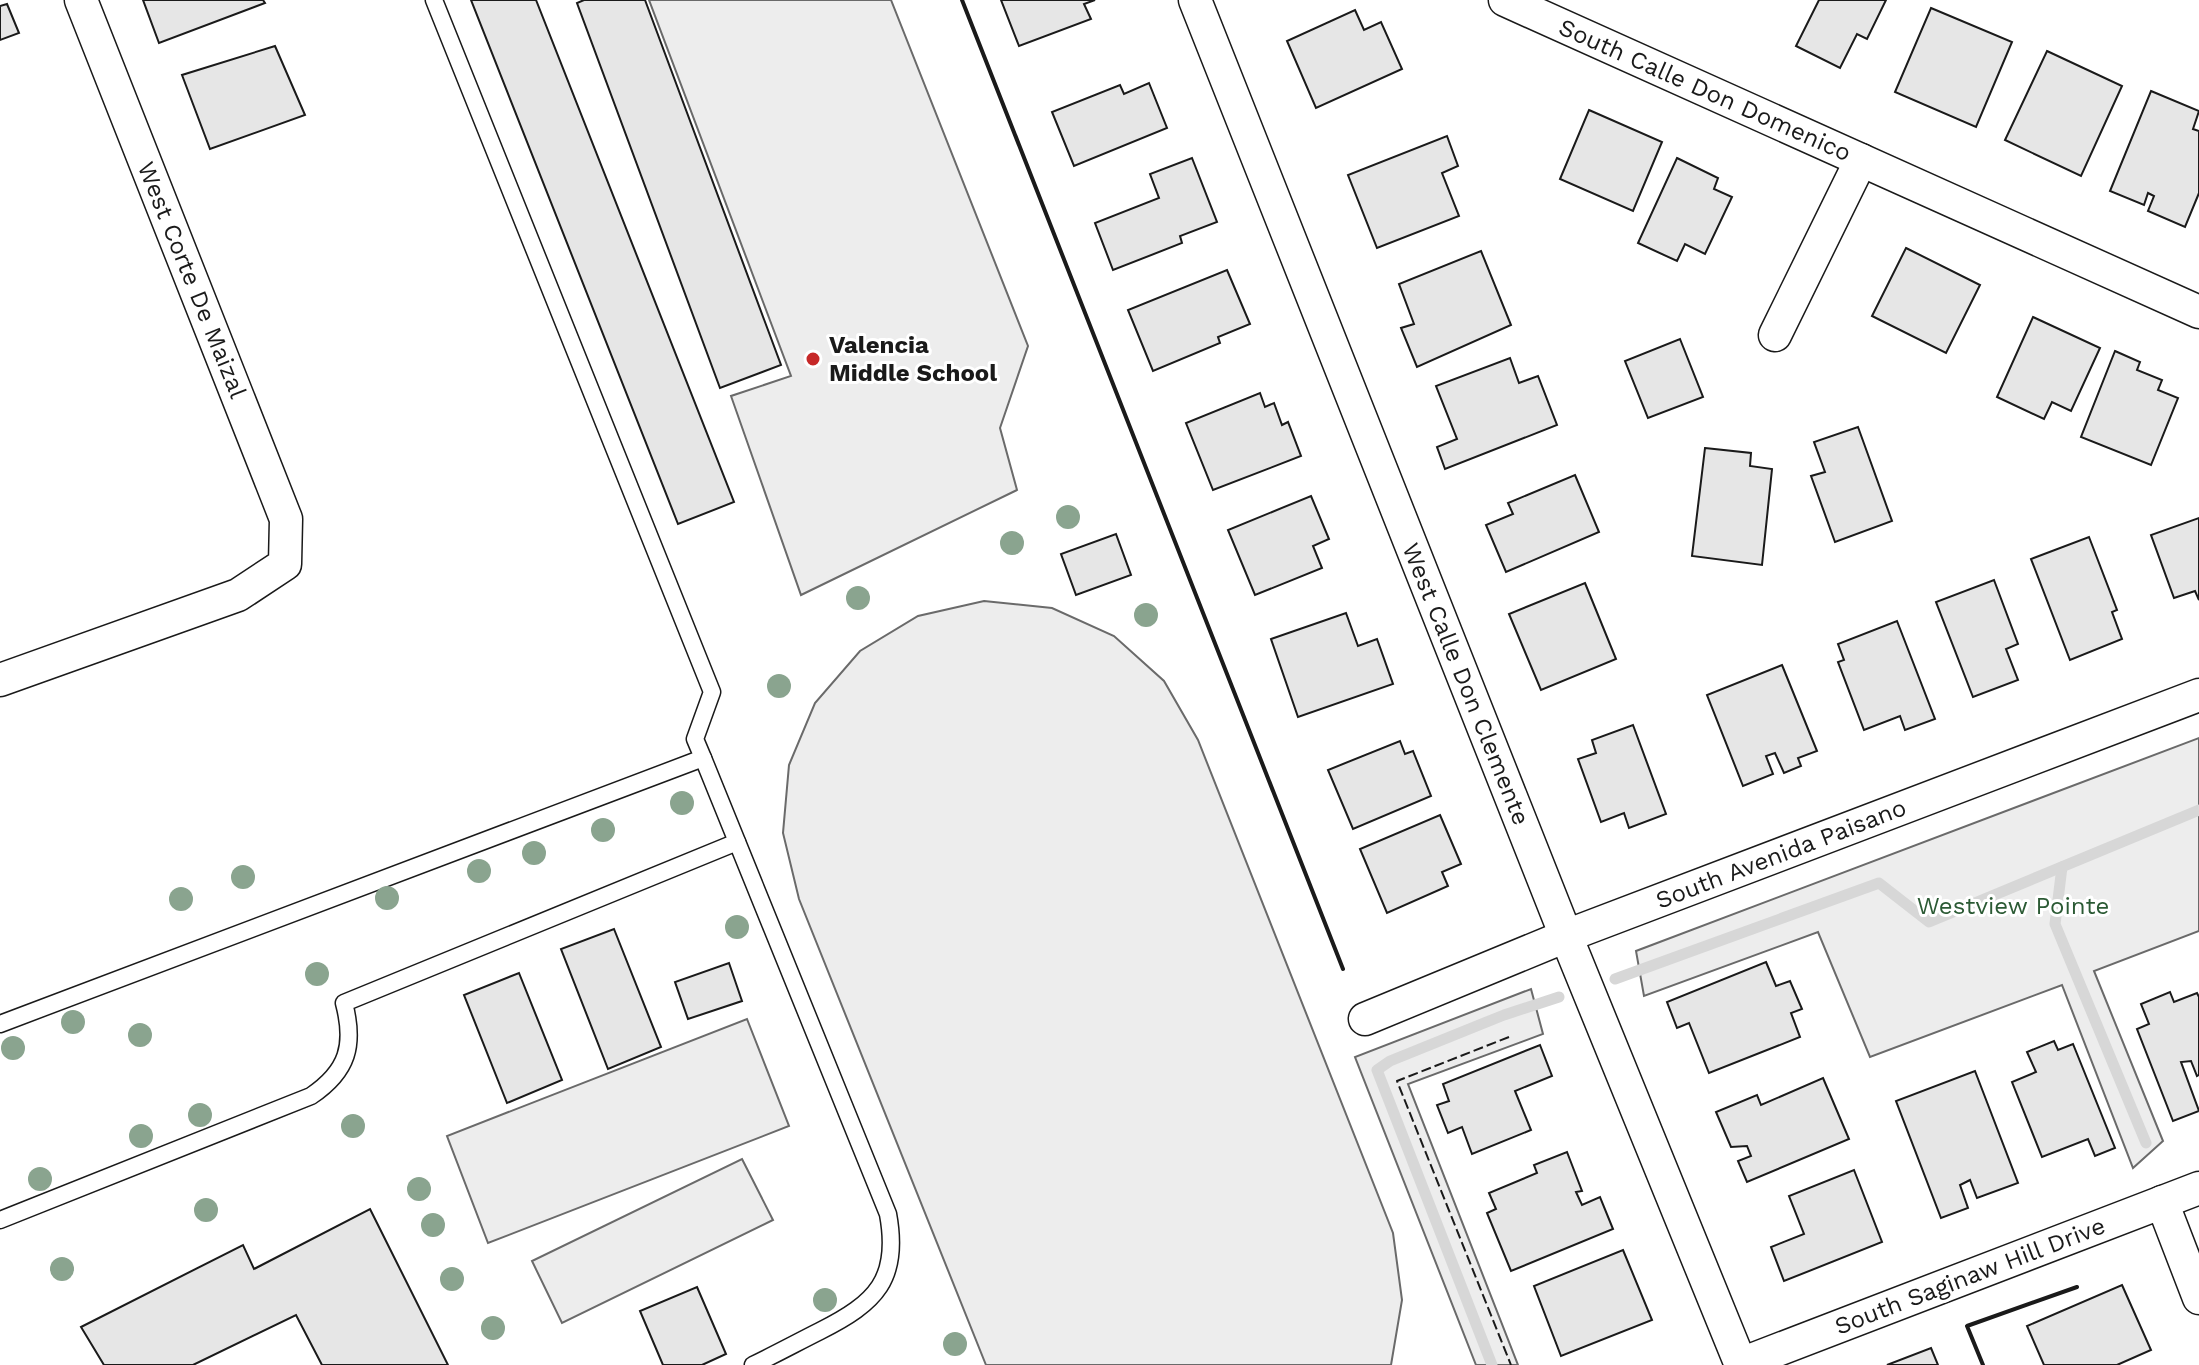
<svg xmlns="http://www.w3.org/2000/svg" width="2199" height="1365" font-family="'Work Sans',sans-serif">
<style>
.green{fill:#ededed;stroke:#6a6a6a;stroke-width:2}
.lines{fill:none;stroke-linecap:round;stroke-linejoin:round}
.stream{stroke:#d7d7d7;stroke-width:11}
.building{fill:#e6e6e6;stroke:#1a1a1a;stroke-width:2}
.lane-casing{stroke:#1a1a1a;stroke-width:19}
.street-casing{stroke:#1a1a1a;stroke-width:35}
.lane{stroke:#fff;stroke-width:16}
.street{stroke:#fff;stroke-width:32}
.fence{stroke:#1a1a1a;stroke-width:2;stroke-dasharray:10 4;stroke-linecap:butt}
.wall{stroke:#1a1a1a;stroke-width:4}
.tree{fill:#8aa48f}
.poi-dot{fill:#c62828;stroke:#fff;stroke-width:3}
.labels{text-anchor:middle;stroke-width:6;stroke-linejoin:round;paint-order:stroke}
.street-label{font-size:24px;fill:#1a1a1a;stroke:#fff}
.poi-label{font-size:24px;font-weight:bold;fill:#1a1a1a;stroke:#fff;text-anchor:start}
.park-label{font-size:24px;fill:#2b5a34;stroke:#fff}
</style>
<rect width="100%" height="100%" fill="#fff"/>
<g class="green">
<path d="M649,0h242l137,346 -28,82 17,62 -216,105 -70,-199 60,-20z"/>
<path d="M984,601l68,7 62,28 50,45 34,59 195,493 9,67 -11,65h-405l-187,-466 -16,-66 6,-68 26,-62 45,-52 58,-35z"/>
<path d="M2199,738v193l-105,40 69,170 -30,27 -71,-183 -192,72 -52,-125 -174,64 -8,-45z"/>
<path d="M1531,989l12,45 -135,50 110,281h-42l-121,-308z"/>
<path d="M747,1019l42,107 -301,117 -41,-107z"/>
<path d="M742,1159l31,61 -211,103 -30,-62z"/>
</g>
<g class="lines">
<g class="stream">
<path d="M2062,867l-7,57 91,219"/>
<path d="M1615,979l264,-96 50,39 270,-112"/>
<path d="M1492,1365l-115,-295 13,-9 114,-46 55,-18"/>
</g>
</g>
<g class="building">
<path d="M143,0h120l2,3 -106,40z"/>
<path d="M471,0h65l198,502 -56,22z"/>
<path d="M584,0h61l136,365 -61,23 -143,-385z"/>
<path d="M1001,0h94l-11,4 7,15 -72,27z"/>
<path d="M1819,0h67l-19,39 -10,-5 -17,34 -44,-22z"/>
<path d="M7,4l12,29 -19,7v-34z"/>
<path d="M1931,8l81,34 -36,85 -81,-35z"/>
<path d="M1355,10l9,20 17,-8 21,47 -86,39 -29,-67z"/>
<path d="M275,46l30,69 -95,34 -28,-74z"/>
<path d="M2047,51l75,35 -41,90 -76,-36z"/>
<path d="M1149,83l18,45 -93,38 -22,-54 68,-27 4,9z"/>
<path d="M2151,91l48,20 -6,18 6,2v62l-14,34 -37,-16 6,-15 -6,-3 -4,12 -34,-14z"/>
<path d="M1589,110l73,32 -29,69 -73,-32z"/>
<path d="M1447,136l11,30 -16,7 17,43 -82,32 -29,-73z"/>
<path d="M1192,158l25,64 -37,14 2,7 -69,27 -18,-47 64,-25 -9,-24z"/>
<path d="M1677,158l41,20 -4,11 18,8 -27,57 -20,-10 -8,17 -39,-18z"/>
<path d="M1906,248l74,37 -34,68 -74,-37z"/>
<path d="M1481,251l30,74 -94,42 -16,-39 13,-4 -15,-40z"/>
<path d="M1227,270l23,54 -32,13 2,6 -67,28 -25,-61z"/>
<path d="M2033,317l67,31 -29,63 -19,-9 -8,17 -47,-22z"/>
<path d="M1680,339l23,58 -55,21 -23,-57z"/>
<path d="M2115,351l25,11 -3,8 25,10 -4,10 20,8 -27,67 -70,-28z"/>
<path d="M1510,358l9,25 19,-7 19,49 -112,44 -8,-22 20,-8 -21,-53z"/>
<path d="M1260,393l5,14 9,-4 8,22 6,-3 13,34 -88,34 -27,-67z"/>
<path d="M1858,427l34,94 -57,21 -24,-66 14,-4 -11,-30z"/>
<path d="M1705,448l46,5 -1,13 22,3 -10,96 -70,-9z"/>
<path d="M1575,475l24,57 -93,40 -20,-47 27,-11 -5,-11z"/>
<path d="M1311,496l18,43 -16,7 9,22 -67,27 -27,-65z"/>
<path d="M2199,518v82l-4,-9 -21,7 -23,-63z"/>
<path d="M1116,534l15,41 -55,20 -15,-41z"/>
<path d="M2089,537l28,73 -5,2 10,27 -52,21 -39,-101z"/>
<path d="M1994,580l24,64 -12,5 12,31 -45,17 -37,-95z"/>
<path d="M1585,583l31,76 -75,31 -32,-76z"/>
<path d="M1346,613l12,33 19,-7 16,45 -95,33 -27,-78z"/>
<path d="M1897,621l38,98 -30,11 -5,-14 -36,14 -26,-68 6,-2 -6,-16z"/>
<path d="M1782,665l35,86 -19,7 3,8 -17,7 -9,-20 -9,3 7,18 -30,12 -36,-91z"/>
<path d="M1633,725l33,89 -37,14 -5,-15 -23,9 -23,-63 18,-6 -4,-13z"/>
<path d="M1400,741l5,13 8,-3 18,45 -78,33 -25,-59z"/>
<path d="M1440,815l21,49 -19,8 6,14 -61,27 -27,-64z"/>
<path d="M614,929l47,118 -53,22 -47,-120z"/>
<path d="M1766,962l10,24 14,-5 12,28 -11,4 9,24 -91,36 -20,-50 -12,5 -10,-26z"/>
<path d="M729,963l13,38 -54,18 -13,-37z"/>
<path d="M519,973l43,107 -55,23 -43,-108z"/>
<path d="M2170,992l4,10 23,-9 2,4v78l-2,1 -6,-15 -10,1 18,49 -26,10 -36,-92 12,-5 -8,-20z"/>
<path d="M2054,1041l4,9 15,-6 42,104 -20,8 -7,-17 -46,18 -30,-75 24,-10 -9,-20z"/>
<path d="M1540,1045l12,31 -37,15 16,39 -59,24 -10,-27 -14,6 -11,-28 12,-4 -6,-17z"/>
<path d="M1975,1071l43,112 -41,15 -7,-18 -10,5 8,23 -27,10 -45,-117z"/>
<path d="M1823,1078l26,61 -102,43 -9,-21 13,-5 -4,-10 -16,1 -15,-35 41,-17 4,10z"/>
<path d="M1567,1152l15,39 -6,1 6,13 18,-8 13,32 -102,42 -24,-58 9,-4 -7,-16 48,-20 -3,-8z"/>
<path d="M1854,1170l28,72 -98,39 -13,-34 33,-13 -15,-38z"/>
<path d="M370,1209l78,156h-126l-26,-50 -103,50h-89l-23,-38 162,-82 11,24z"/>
<path d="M1623,1250l29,70 -91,36 -27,-70z"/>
<path d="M2122,1285l29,65 -34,15h-73l-17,-39z"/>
<path d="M697,1287l29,67 -24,11h-39l-23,-54z"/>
<path d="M1931,1348l7,17h-51z"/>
</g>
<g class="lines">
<g class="lane-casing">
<g id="lane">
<path d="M703,758l185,456c12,65 -12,89 -68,117 -22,11 -44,23 -67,34"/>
<path d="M0,1024l703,-266 -8,-19 17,-47 -278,-692"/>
<path d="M0,1220l311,-124c37,-25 44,-51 33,-93l393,-161"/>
</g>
</g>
<g class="street-casing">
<g id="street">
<path d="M1195,0l371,936 175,429"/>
<path d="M1505,0l694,312"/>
<path d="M1775,335l86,-175"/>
<path d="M0,680l238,-85 47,-31 1,-45 -205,-519"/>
<path d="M1365,1019l201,-83 633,-241"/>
<path d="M2162,1202l37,96"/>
<path d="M1741,1364l458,-176"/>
</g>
</g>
<use href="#lane" class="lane"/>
<use href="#street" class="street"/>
<path class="fence" d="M1509,1037l-112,44 114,284"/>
<g class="wall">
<path d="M962,0l381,969"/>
<path d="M1983,1365l-16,-39 110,-39"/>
</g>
</g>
<g class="tree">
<circle cx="1068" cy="517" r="12"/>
<circle cx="1012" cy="543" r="12"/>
<circle cx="858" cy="598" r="12"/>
<circle cx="1146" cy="615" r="12"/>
<circle cx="779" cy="686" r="12"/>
<circle cx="682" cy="803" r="12"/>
<circle cx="603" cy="830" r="12"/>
<circle cx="534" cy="853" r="12"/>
<circle cx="479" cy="871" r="12"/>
<circle cx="243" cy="877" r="12"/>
<circle cx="387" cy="898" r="12"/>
<circle cx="181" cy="899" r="12"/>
<circle cx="737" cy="927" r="12"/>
<circle cx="317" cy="974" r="12"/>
<circle cx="73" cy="1022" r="12"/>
<circle cx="140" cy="1035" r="12"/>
<circle cx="13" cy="1048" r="12"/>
<circle cx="200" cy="1115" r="12"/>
<circle cx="353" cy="1126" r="12"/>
<circle cx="141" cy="1136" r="12"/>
<circle cx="40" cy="1179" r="12"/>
<circle cx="419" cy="1189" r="12"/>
<circle cx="206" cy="1210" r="12"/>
<circle cx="433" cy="1225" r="12"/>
<circle cx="62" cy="1269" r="12"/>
<circle cx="452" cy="1279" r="12"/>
<circle cx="825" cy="1300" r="12"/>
<circle cx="493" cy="1328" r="12"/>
<circle cx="955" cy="1344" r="12"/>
</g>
<circle class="poi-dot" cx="813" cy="359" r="8"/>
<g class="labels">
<g class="street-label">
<text transform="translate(1705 90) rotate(24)" y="8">South Calle Don Domenico</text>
<text transform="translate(192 280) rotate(68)" y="8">West Corte De Maizal</text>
<text transform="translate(1466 684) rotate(68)" y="8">West Calle Don Clemente</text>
<text transform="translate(1781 854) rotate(-21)" y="8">South Avenida Paisano</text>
<text transform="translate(1970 1276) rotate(-21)" y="8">South Saginaw Hill Drive</text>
</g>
<g class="poi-label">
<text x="829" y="353">Valencia<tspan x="829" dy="28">Middle School</tspan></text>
</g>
<g class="park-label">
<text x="2013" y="914">Westview Pointe</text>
</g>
</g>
</svg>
